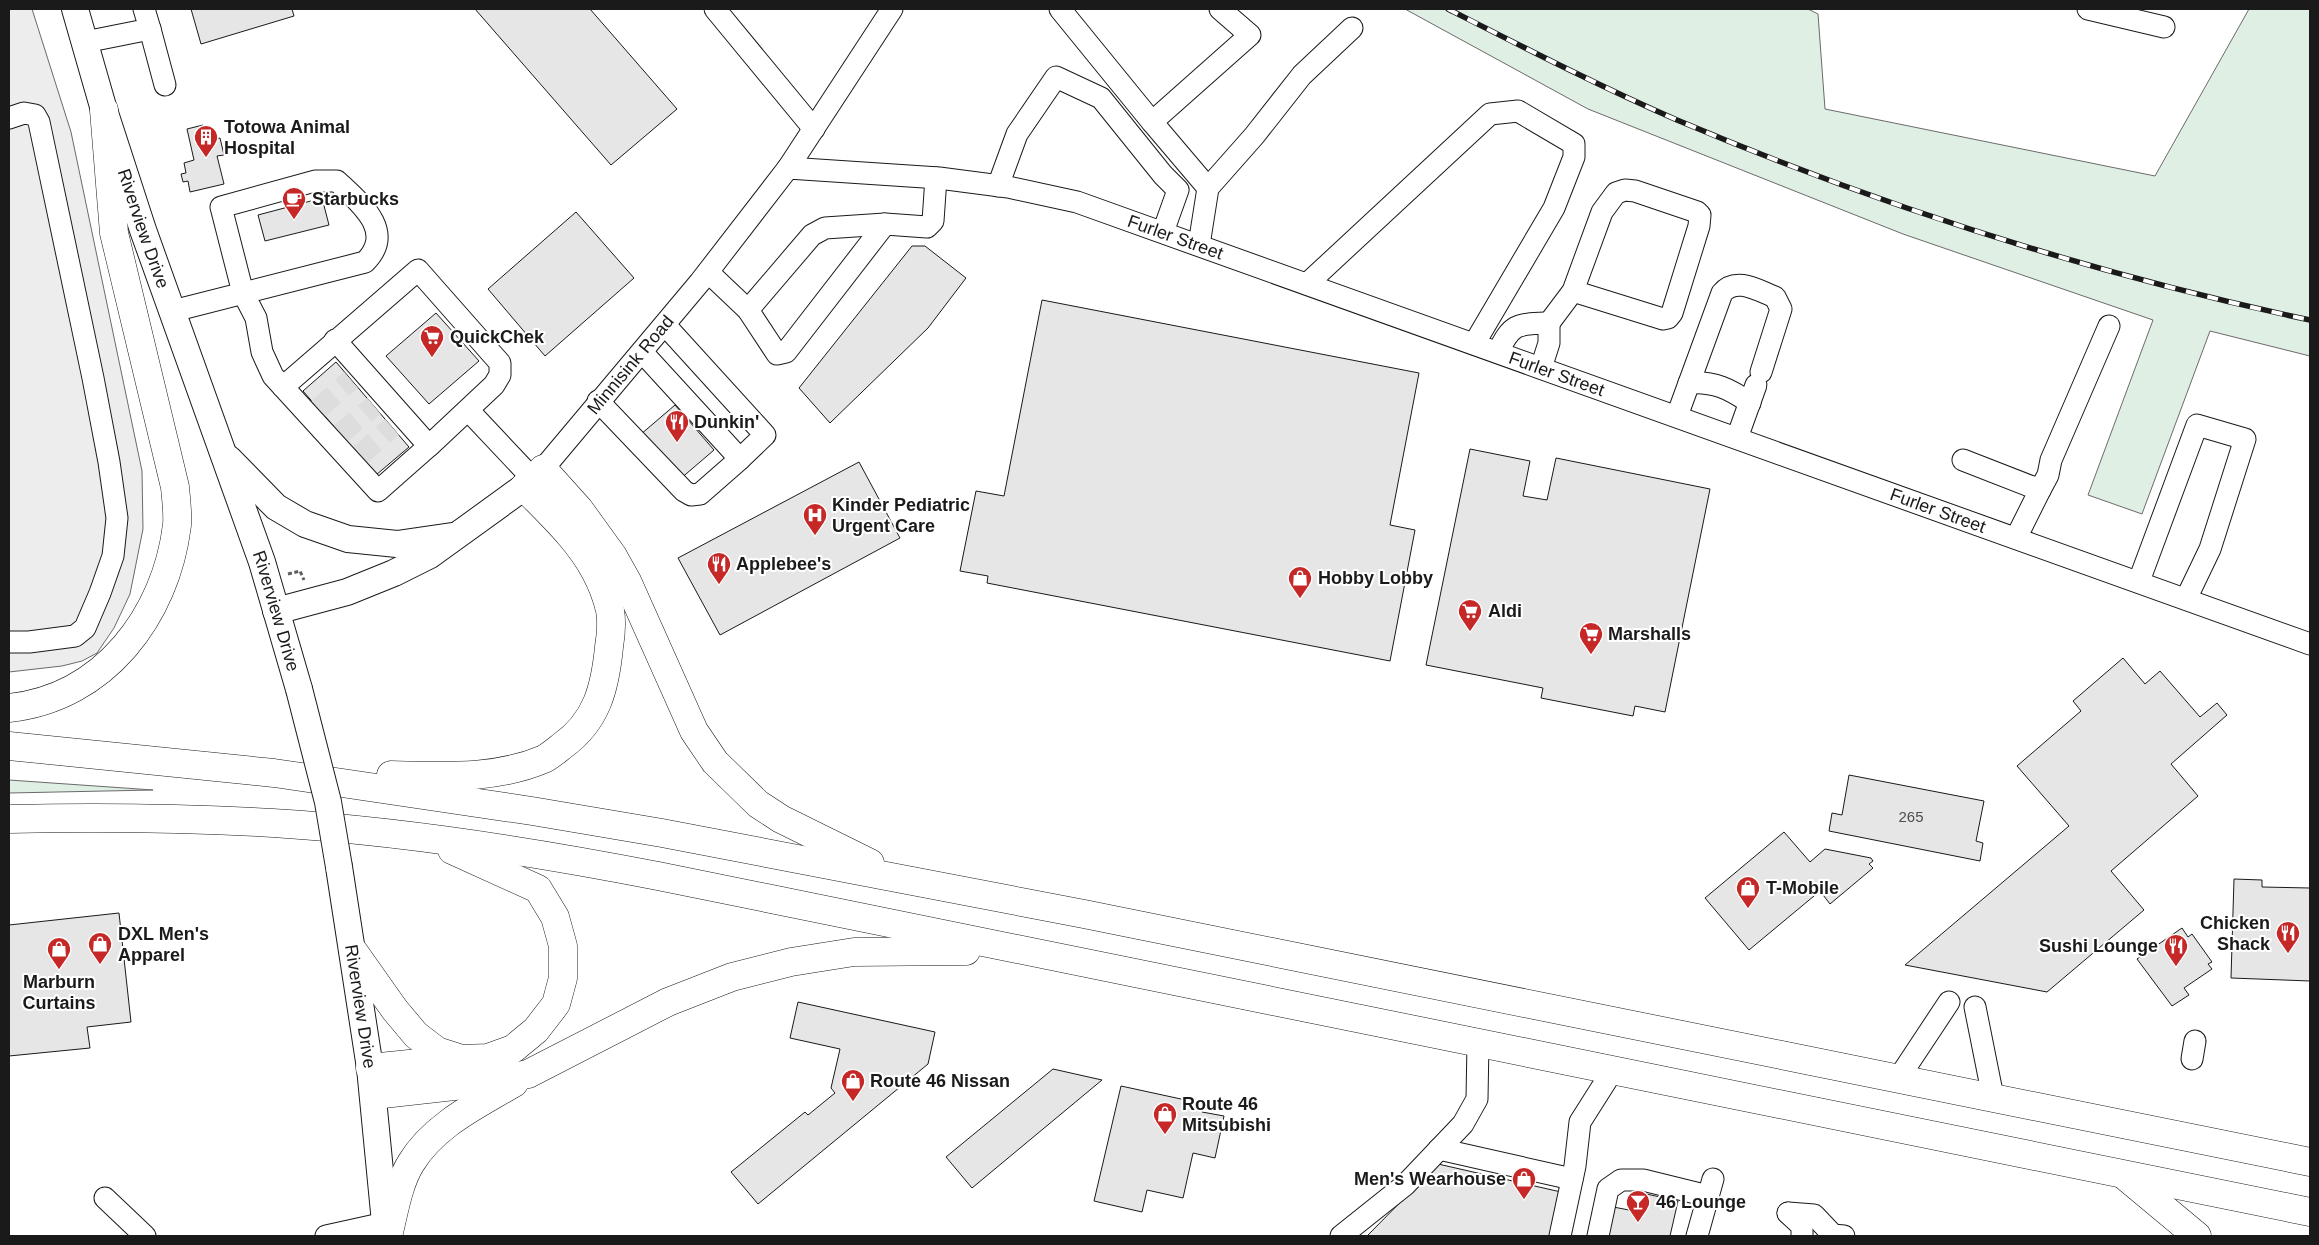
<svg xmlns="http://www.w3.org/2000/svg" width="2319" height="1245" font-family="Arial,sans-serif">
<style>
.green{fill:#e0efe3;stroke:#6a6a6a}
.parking{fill:#ededed;stroke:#6a6a6a}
.building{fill:#e6e6e6;stroke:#1a1a1a}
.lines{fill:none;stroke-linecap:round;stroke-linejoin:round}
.minor-tunnel{stroke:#ddd;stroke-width:21;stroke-dasharray:21 11;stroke-linecap:butt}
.minor-casing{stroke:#1a1a1a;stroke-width:23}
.major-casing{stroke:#1a1a1a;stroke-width:28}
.highway-casing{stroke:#1a1a1a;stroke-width:29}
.path{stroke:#5f5f5f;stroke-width:3;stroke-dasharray:4 2.5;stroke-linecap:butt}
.minor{stroke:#fff;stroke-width:21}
.major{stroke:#fff;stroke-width:26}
.highway{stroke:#fff;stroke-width:28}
.rail-casing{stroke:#1a1a1a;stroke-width:5.5}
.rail{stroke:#fff;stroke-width:4;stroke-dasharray:11;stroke-linecap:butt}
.major-bridge-casing{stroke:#1a1a1a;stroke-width:28;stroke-linecap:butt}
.major-bridge{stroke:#fff;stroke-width:26}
.labels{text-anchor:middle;stroke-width:4;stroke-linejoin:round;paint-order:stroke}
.number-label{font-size:15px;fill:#4d4d4d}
.poi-label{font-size:18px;font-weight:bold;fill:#1a1a1a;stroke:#fff;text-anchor:start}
.street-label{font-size:18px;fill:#1a1a1a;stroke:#fff}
</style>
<rect width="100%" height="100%" fill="#fff"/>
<g class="green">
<path d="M1405,9h403l10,5 7,95 330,67 94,-167h61v347l-100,-25 -68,183 -54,-19 65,-175 -250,-86 -315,-125z"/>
<path d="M9,780l144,10 -144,3z"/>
</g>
<path class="parking" d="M9,9h23l39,123 71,339 1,58 -13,65 -16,34 -17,25 -15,8 -20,5 -53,6z"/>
<g class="building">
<path d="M191,9h101l2,7 -93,28z"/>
<path d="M475,9h115l87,100 -66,56z"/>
<path d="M203,125l4,16 13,-3 4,17 -7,1 7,28 -34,8 -2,-11 -5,1 -2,-8 5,-1 -2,-10 10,-3 -7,-31z"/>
<path d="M322,198l7,27 -64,16 -7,-26z"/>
<path d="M576,212l58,66 -89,78 -57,-67z"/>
<path d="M912,246h13l41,32 -38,50 -98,95 -31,-35z"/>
<path d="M1042,300l377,73 -29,152 25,5 -25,131 -403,-78 1,-7 -28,-5 16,-80 28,5z"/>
<path d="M436,313l43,48 -50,43 -43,-48z"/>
<path d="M336,362l73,85 -33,28 -73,-84z"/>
<path d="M675,405l39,45 -35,30 -39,-45z"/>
<path d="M1470,449l60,12 -7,35 24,4 9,-42 154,31 -45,223 -30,-6 -2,10 -92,-18 2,-10 -117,-23z"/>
<path d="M859,462l41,76 -180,97 -42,-77z"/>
<path d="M2123,658l22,26 15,-13 40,46 17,-14 10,12 -56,49 27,32 -87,75 33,39 -97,82 -142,-27 164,-139 -52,-60 64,-55 -8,-10z"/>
<path d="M1849,775l135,26 -8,40 7,2 -3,18 -151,-30 3,-18 10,2z"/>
<path d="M1784,832l26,30 15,-13 46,9 2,3 -4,3 4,4 -43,36 -10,-13 -71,59 -44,-52z"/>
<path d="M2234,879l28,1v7l48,1v93l-79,-3z"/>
<path d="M119,913l12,109 -44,5 3,21 -81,8v-131z"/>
<path d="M2182,928l6,9 4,-3 20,28 -4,2 4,5 -28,19 5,7 -17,11 -35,-47z"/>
<path d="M798,1002l137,30 -7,32 -170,140 -27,-32 74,-60 3,3 27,-22 -4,-5 9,-39 -50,-11z"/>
<path d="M1053,1069l49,11 -130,108 -26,-31z"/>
<path d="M1121,1086l83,18 -2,8 22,4 -9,42 -22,-5 -10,45 -36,-8 -5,22 -48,-11z"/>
<path d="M1438,1164l123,28 -10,44h-184z"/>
<path d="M1633,1191l45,10 -8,35h-67l5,-30 21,4z"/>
</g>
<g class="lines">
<g class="minor-tunnel">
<path d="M318,409l33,-29"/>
<path d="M340,434l34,-28"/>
<path d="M359,456l33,-29"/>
</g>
<g class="minor-casing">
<g id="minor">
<path d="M715,9l99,120"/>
<path d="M1060,9l92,113"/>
<path d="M2088,9l76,18"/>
<path d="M150,29l15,56"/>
<path d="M85,42l65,-13 -6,-20"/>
<path d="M9,118l15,-5 11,2 4,7 54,256 16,84 8,56 -4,38 -13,37 -15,35 -10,8 -46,6h-20"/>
<path id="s1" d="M788,168l151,10 69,9 69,15 1233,442"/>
<path d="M998,186l19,-52 39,-57 45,21 62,77 15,15 -15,42"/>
<path d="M1208,188l-56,-66 98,-87 -30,-26"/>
<path d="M1199,245l9,-57 46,-52 48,-61 50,-47"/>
<path d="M708,272l40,38 29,44 9,-2 99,-128 42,3 6,-6 3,-43"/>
<path d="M1307,284l183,-170 28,-3 56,33v13l-20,51 -80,136"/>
<path d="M748,310l64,-75 13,-7 60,-4"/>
<path d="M173,311l192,-49c31,-31 -5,-59 -28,-81h-22l-94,26 22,86 13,25 6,34 11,24 105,115 51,-45 -94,-106"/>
<path d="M1549,323l24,-32 29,-79 14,-19 9,-3 10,1 62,21 3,3 -1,11 -27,87 -4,5 -5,1 -90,-28"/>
<path d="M665,325l100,110 -25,24"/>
<path d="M1498,352c14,-29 19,-28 51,-29v20l-8,25"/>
<path d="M1689,383c25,-2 41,6 61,20"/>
<path d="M283,387l135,-117 82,93v12l-6,10 -65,61"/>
<path d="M598,401l86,90 7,4 9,-1 40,-35 -98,-107"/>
<path d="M468,410l65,69"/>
<path d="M1677,416l45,-123c14,-17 37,-2 53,4l6,12 -20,63"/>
<path d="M1737,438l19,-53"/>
<path d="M1963,460l77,30 -24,48"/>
<path id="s2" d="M543,469l157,-187 88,-114 104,-159"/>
<path d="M2040,490l8,-15 3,-15 58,-134"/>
<path d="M2139,581l58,-156 48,14 -35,110 -24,50"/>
<path d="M1975,1007l18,90"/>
<path d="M2192,1059l3,-18"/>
<path d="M1898,1079l51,-77"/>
<path d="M1439,1149l133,30"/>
<path d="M105,1198l40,38"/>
<path d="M1788,1213l26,2 19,20 11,1"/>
<path d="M1788,1213l14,13v10"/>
<path d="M326,1236l59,-13"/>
<path d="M1341,1236l64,-51 58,-61 14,-25 1,-56"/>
<path d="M1560,1236l15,-70 5,-44 33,-52"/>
<path d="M1598,1236l10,-47 13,-9h22l65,16"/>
<path d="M1697,1236l16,-57"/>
</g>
</g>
<g class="major-casing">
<g id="major">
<path id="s3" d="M75,9l29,101 39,120 119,332 37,127"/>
<path d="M229,459l47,48 29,17 43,15 49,5 55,-8"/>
<path d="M276,611l71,-19 47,-19 36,-18 94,-68 16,-15"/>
<path id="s4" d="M339,867l31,201 16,165"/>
</g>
</g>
<g class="highway-casing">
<g id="highway">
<path d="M543,469l36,40 34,47 14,25 67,150 21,31 43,42 23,15 89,44"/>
<path d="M9,708c95,-10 157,-92 168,-183 1,-13 -1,-26 -2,-38l-61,-254 -10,-123"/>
<path d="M9,746l265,27 258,38 130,22 422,81 1226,248"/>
<path d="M391,775c51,1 104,5 153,-16 6,-3 13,-9 18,-13 35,-25 43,-58 47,-99 2,-12 3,-25 1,-37 -3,-13 -9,-28 -15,-39 -17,-32 -46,-58 -71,-84"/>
<path d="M9,819c88,-2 176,-1 264,4 129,8 257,28 385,53l1652,336"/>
<path d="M354,952l41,58 21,25 21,16 25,8 26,-1 25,-9 23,-19 20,-26 7,-26v-32l-8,-29 -17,-28 -86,-39"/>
<path d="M370,1068l88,-9"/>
<path d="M374,1095l116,-13 38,-8 140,-72 64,-25 59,-15 63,-10 112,-1"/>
<path d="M2125,1176l72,60"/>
<path d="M388,1236c6,-23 10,-52 23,-73 23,-38 66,-58 103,-80"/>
</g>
</g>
<path class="path" d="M288,574l12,-3 4,9"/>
<use href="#minor" class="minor"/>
<use href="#major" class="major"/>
<use href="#highway" class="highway"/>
<g class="rail-casing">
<path id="rail" d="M1448,9c75,38 151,77 229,111 204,86 416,154 633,200"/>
</g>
<use href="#rail" class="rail"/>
<g class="major-bridge-casing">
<path id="major-bridge" d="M299,689l29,113 11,65"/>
</g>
<use href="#major-bridge" class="major-bridge"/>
</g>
<defs>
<g id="building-pin" transform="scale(1.25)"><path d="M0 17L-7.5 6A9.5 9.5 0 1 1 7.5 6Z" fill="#c62828" stroke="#fff"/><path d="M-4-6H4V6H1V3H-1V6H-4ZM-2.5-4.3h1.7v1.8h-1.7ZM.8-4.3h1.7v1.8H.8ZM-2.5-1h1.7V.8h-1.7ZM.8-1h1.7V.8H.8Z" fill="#fff"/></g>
<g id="cafe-pin" transform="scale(1.25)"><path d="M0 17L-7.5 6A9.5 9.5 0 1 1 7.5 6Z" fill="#c62828" stroke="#fff"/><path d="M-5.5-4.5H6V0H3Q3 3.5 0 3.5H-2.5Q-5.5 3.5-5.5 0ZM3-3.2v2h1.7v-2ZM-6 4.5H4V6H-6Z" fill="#fff"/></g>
<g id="supermarket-pin" transform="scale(1.25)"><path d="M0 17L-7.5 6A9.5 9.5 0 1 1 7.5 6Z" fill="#c62828" stroke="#fff"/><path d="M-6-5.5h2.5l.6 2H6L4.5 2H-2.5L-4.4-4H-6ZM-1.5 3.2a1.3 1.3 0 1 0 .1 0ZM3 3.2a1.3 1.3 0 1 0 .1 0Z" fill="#fff"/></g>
<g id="restaurant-pin" transform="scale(1.25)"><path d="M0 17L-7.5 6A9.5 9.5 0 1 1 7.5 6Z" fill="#c62828" stroke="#fff"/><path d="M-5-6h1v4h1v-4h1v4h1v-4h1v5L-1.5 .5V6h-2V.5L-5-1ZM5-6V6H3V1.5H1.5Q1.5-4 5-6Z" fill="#fff"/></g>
<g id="hospital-pin" transform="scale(1.25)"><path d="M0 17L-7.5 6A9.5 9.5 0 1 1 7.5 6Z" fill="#c62828" stroke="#fff"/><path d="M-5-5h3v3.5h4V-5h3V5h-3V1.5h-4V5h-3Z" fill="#fff"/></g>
<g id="shop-pin" transform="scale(1.25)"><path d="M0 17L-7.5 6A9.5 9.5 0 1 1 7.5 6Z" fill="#c62828" stroke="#fff"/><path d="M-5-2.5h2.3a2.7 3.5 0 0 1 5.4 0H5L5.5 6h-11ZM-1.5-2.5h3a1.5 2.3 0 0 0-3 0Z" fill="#fff"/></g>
<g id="bar-pin" transform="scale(1.25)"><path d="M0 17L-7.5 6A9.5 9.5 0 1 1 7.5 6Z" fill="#c62828" stroke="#fff"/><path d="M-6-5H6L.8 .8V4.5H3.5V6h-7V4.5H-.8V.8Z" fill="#fff"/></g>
</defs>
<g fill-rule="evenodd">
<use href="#building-pin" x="206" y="137"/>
<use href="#cafe-pin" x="294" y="199"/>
<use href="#supermarket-pin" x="432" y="337"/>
<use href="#restaurant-pin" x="677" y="422"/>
<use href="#hospital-pin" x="815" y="515"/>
<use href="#restaurant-pin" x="719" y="564"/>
<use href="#shop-pin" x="1300" y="578"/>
<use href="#supermarket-pin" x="1470" y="611"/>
<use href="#supermarket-pin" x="1591" y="634"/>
<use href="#shop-pin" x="1748" y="888"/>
<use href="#restaurant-pin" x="2288" y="933"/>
<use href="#shop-pin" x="100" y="944"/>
<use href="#restaurant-pin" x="2176" y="946"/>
<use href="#shop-pin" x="59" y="949"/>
<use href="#shop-pin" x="853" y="1081"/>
<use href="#shop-pin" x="1165" y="1114"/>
<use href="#shop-pin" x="1524" y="1179"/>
<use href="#bar-pin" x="1638" y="1202"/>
</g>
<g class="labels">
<g class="number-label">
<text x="1911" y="822">265</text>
</g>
<g class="poi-label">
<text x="224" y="133">Totowa Animal<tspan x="224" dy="21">Hospital</tspan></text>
<text x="312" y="205">Starbucks</text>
<text x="450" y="343">QuickChek</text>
<text x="694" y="428">Dunkin'</text>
<text x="832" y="511">Kinder Pediatric<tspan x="832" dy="21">Urgent Care</tspan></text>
<text x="736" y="570">Applebee's</text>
<text x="1318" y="584">Hobby Lobby</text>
<text x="1488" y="617">Aldi</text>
<text x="1608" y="640">Marshalls</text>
<text x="1766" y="894">T-Mobile</text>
<text x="2270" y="929" text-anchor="end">Chicken<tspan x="2270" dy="21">Shack</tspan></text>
<text x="118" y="940">DXL Men's<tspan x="118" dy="21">Apparel</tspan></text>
<text x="2158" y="952" text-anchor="end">Sushi Lounge</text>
<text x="59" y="988" text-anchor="middle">Marburn<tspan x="59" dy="21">Curtains</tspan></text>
<text x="870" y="1087">Route 46 Nissan</text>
<text x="1182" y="1110">Route 46<tspan x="1182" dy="21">Mitsubishi</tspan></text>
<text x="1506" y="1185" text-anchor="end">Men's Wearhouse</text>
<text x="1656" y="1208">46 Lounge</text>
</g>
<g class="street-label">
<text dy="6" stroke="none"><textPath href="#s3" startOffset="230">Riverview Drive</textPath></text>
<text dy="6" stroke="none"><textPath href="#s1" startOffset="396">Furler Street</textPath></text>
<text dy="6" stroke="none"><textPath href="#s2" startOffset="136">Minnisink Road</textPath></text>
<text dy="6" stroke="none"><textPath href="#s1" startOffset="801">Furler Street</textPath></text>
<text dy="6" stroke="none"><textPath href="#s1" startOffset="1206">Furler Street</textPath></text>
<text dy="6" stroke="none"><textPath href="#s3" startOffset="635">Riverview Drive</textPath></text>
<text dy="6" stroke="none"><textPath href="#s4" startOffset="141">Riverview Drive</textPath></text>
</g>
</g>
<rect width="2319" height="1245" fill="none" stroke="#1a1a1a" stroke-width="20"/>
</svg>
